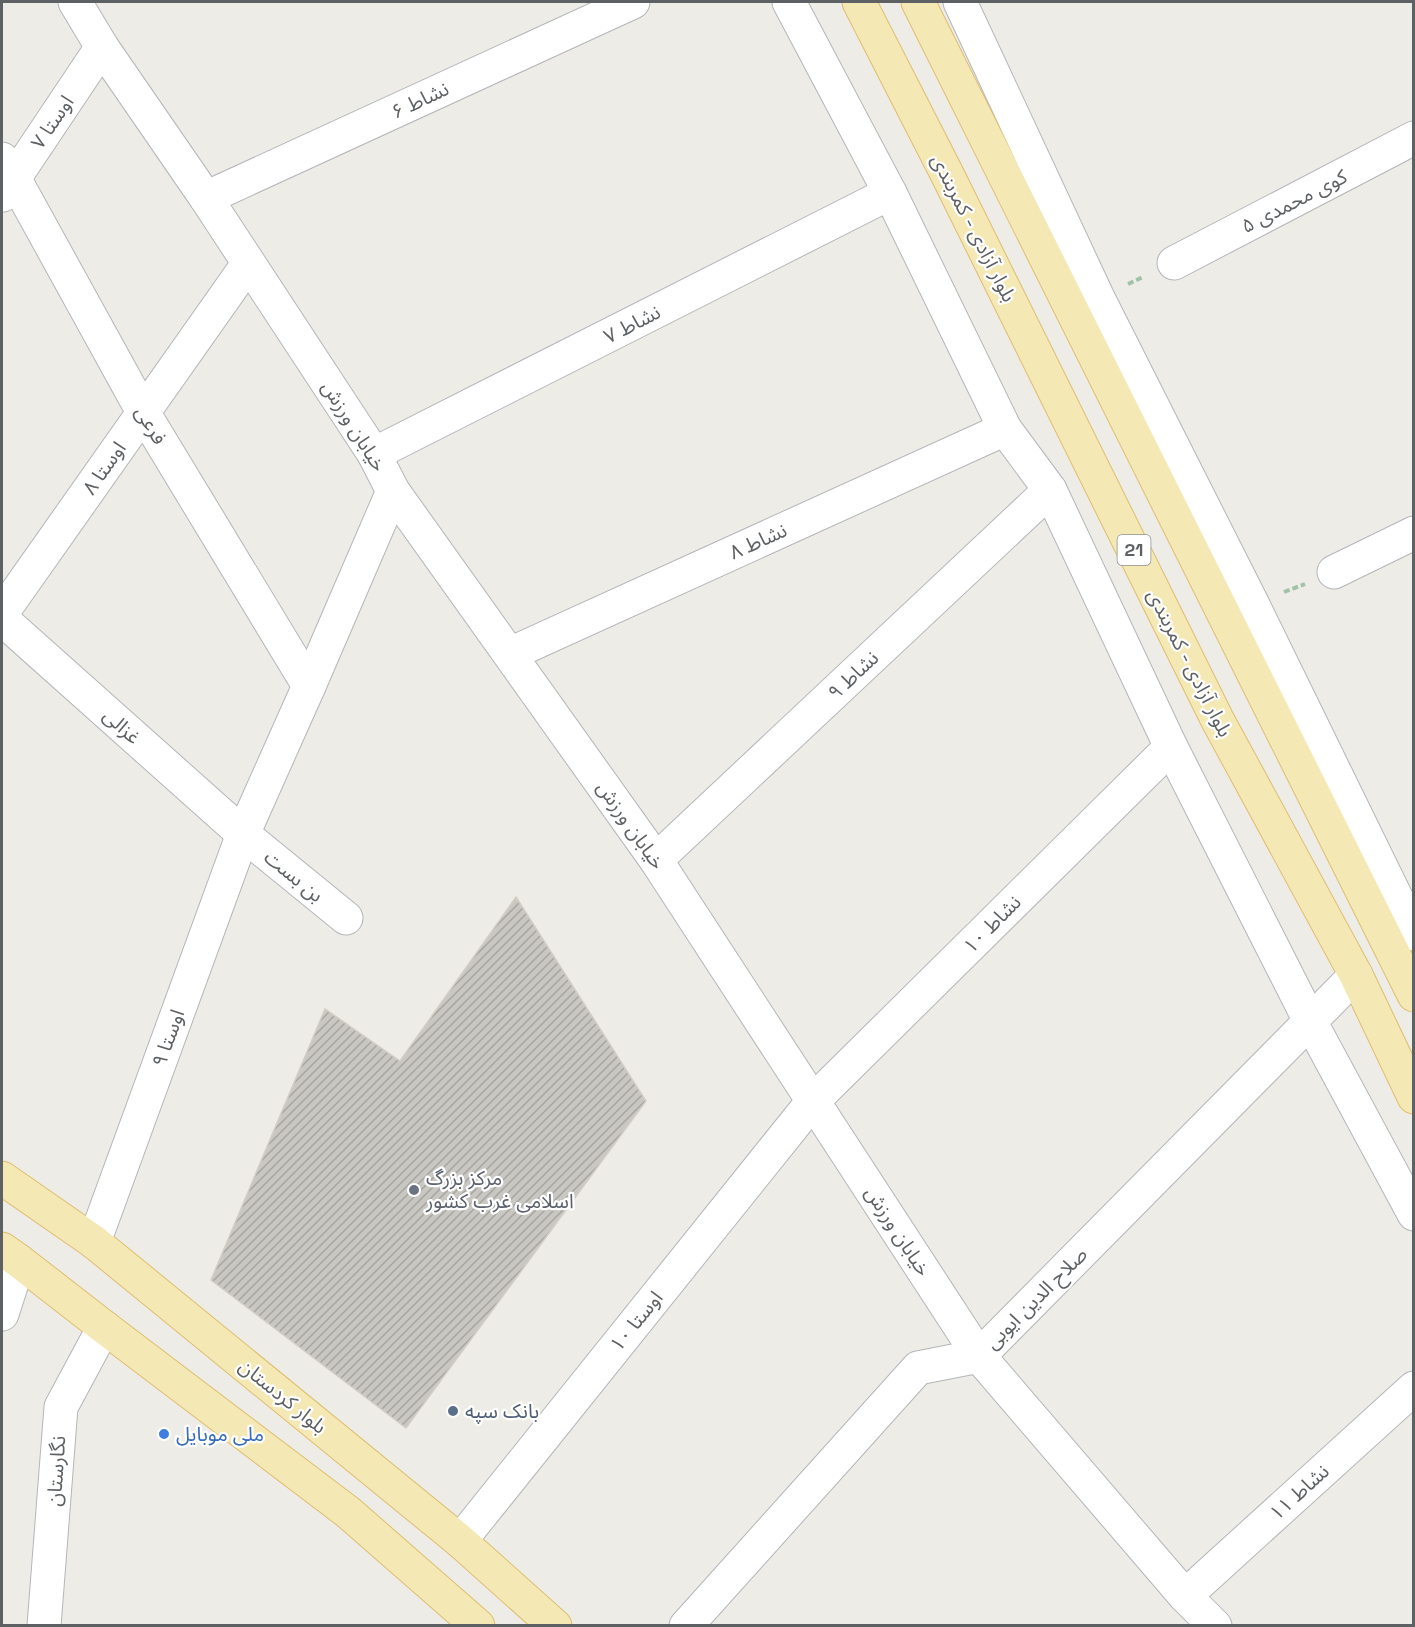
<svg xmlns="http://www.w3.org/2000/svg" width="1415" height="1627" font-family="'Space Grotesk','Noto Sans Arabic',sans-serif">
<style>
.building{fill:url(#building-hatch);stroke:#d2cec5;stroke-width:1.5}
.lines{fill:none;stroke-linecap:round;stroke-linejoin:round}
.minor-casing{stroke:#b3b6b9;stroke-width:35}
.major-casing{stroke:#dfbd6e;stroke-width:35}
.path{stroke:#a0c2a9;stroke-width:4;stroke-dasharray:6 3;stroke-linecap:butt}
.minor{stroke:#fff;stroke-width:33}
.major{stroke:#f4e9b5;stroke-width:33}
.worship-dot{fill:#6b7280;stroke:#fff;stroke-width:2}
.service-dot{fill:#5c6f8a;stroke:#fff;stroke-width:2}
.shop-dot{fill:#3f7fe0;stroke:#fff;stroke-width:2}
.labels{text-anchor:middle;stroke-width:4.5;stroke-linejoin:round;paint-order:stroke}
.shield{fill:#fff;stroke:#8e9092;stroke-width:1.5}
.shield-label{font-size:18px;font-weight:bold;fill:#5e6164}
.street-label{font-size:20px;fill:#5e6164;stroke:#fff}
.worship-label{font-size:20px;fill:#5b616d;stroke:#fff;text-anchor:start}
.service-label{font-size:20px;fill:#4e5e75;stroke:#fff;text-anchor:start}
.shop-label{font-size:20px;fill:#366cbe;stroke:#fff;text-anchor:start}
</style>
<defs>
<pattern id="building-hatch" width="6" height="6" patternUnits="userSpaceOnUse" patternTransform="scale(1.5)"><rect width="6" height="6" fill="#c9c7c2"/><path d="M-1 1l2-2M0 6l6-6M5 7l2-2" fill="none" stroke="#a6a5a1"/></pattern>
</defs>
<rect width="100%" height="100%" fill="#eeece6"/>
<path class="building" d="M516,897l130,204 -240,327 -195,-148 114,-271 75,52z"/>
<g class="lines">
<g class="minor-casing">
<g id="minor">
<path d="M75,2l27,45 104,151 168,256 19,37 263,369 323,496 206,240 30,30"/>
<path d="M789,2l101,191 115,236 45,61 121,257 139,274 104,193"/>
<path d="M960,2l138,296 155,307 161,329"/>
<path d="M2,159l12,19 129,234 166,274"/>
<path d="M3,195l99,-148"/>
<path d="M206,198l427,-196"/>
<path d="M1174,263l240,-125"/>
<path d="M374,454l516,-261"/>
<path d="M1334,572l80,-39"/>
<path d="M2,613l246,-349"/>
<path d="M2,619l241,215 103,84"/>
<path d="M510,654l495,-225"/>
<path d="M656,860l394,-370"/>
<path d="M94,1242l149,-408 66,-148 84,-195"/>
<path d="M2,1314l17,-53"/>
<path d="M460,1541l353,-440 358,-354"/>
<path d="M1185,1596l229,-208"/>
<path d="M44,1626l17,-219 43,-80"/>
<path d="M686,1626l232,-258 61,-12 377,-381"/>
</g>
</g>
<g class="major-casing">
<g id="major">
<path d="M859,2l88,172 270,545 139,256 58,122"/>
<path d="M918,2l496,993"/>
<path d="M2,1178l92,64 366,299 95,85"/>
<path d="M2,1249l17,12 85,66 245,186 129,113"/>
</g>
</g>
<g class="path">
<path d="M1128,284l15,-7"/>
<path d="M1284,592l21,-8"/>
</g>
<use href="#minor" class="minor"/>
<use href="#major" class="major"/>
</g>
<circle class="worship-dot" cx="414" cy="1190" r="6"/>
<circle class="service-dot" cx="453" cy="1411" r="6"/>
<circle class="shop-dot" cx="164" cy="1434" r="6"/>
<g class="labels">
<rect class="shield" x="1117.5" y="535" width="33" height="30" rx="4.5"/>
<g class="shield-label">
<text x="1134" y="556">21</text>
</g>
<g class="street-label">
<text transform="translate(420 100) rotate(-25)" y="7">نشاط ۶</text>
<text transform="translate(52 122) rotate(-56)" y="7">اوستا ۷</text>
<text transform="translate(1294 201) rotate(-27)" y="7">کوی محمدی ۵</text>
<text transform="translate(974 228) rotate(63)" y="7">بلوار آزادی - کمربندی</text>
<text transform="translate(632 324) rotate(-27)" y="7">نشاط ۷</text>
<text transform="translate(151 425) rotate(59)" y="7">فرعی</text>
<text transform="translate(354 426) rotate(58)" y="7">خیابان ورزش</text>
<text transform="translate(104 468) rotate(-55)" y="7">اوستا ۸</text>
<text transform="translate(758 541) rotate(-24)" y="7">نشاط ۸</text>
<text transform="translate(1190 663) rotate(63)" y="7">بلوار آزادی - کمربندی</text>
<text transform="translate(853 675) rotate(-43)" y="7">نشاط ۹</text>
<text transform="translate(122 726) rotate(42)" y="7">غزالی</text>
<text transform="translate(631 825) rotate(55)" y="7">خیابان ورزش</text>
<text transform="translate(294 876) rotate(39)" y="7">بن بست</text>
<text transform="translate(992 924) rotate(-45)" y="7">نشاط ۱۰</text>
<text transform="translate(168 1038) rotate(-70)" y="7">اوستا ۹</text>
<text transform="translate(898 1231) rotate(57)" y="7">خیابان ورزش</text>
<text transform="translate(1036 1298) rotate(-45)" y="7">صلاح الدین ایوبی</text>
<text transform="translate(636 1321) rotate(-51)" y="7">اوستا ۱۰</text>
<text transform="translate(283 1396) rotate(39)" y="7">بلوار کردستان</text>
<text transform="translate(56 1471) rotate(-86)" y="7">نگارستان</text>
<text transform="translate(1299 1492) rotate(-42)" y="7">نشاط ۱۱</text>
</g>
<g class="worship-label">
<text x="426" y="1185">مرکز بزرگ<tspan x="426" dy="23">اسلامی غرب کشور</tspan></text>
</g>
<g class="service-label">
<text x="465" y="1418">بانک سپه</text>
</g>
<g class="shop-label">
<text x="176" y="1441">ملی موبایل</text>
</g>
</g>
<rect width="1415" height="1627" fill="none" stroke="#5e6164" stroke-width="6"/>
</svg>
